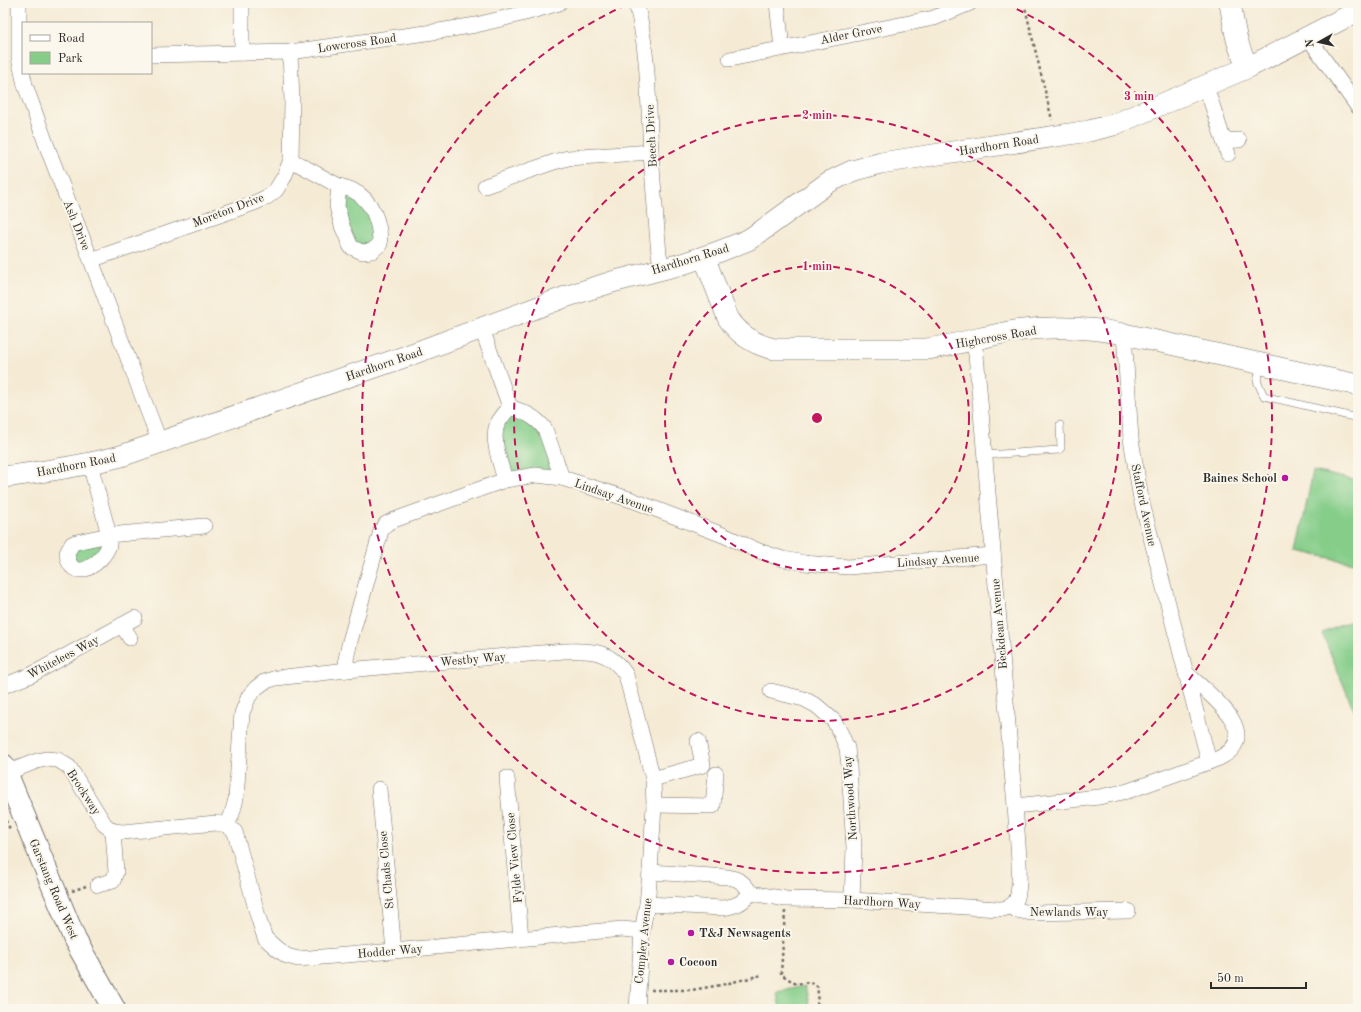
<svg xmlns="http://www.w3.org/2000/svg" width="1361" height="1012" font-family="'Old Standard TT',serif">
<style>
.green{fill:#85cd89;stroke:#587c5a}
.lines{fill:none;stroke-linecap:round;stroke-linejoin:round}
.lane-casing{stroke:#726e66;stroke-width:8}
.street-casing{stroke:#726e66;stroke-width:16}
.secondary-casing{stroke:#726e66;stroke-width:22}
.primary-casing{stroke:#726e66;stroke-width:24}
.path{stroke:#726e66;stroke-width:2.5;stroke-dasharray:3 3;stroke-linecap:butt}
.lane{stroke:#fff;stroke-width:7}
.street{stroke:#fff;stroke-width:15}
.secondary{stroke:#fff;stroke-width:21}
.primary{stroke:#fff;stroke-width:22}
.ring{fill:none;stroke:#c2185b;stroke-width:2;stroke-dasharray:7 5}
.poi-dot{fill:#b5179e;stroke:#fbf7ec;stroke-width:1.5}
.labels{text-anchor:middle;stroke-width:4;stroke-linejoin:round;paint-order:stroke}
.street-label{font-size:12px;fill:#2b2b2b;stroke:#fbf7ec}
.poi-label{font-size:12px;font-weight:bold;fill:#2b2b2b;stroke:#fbf7ec;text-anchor:start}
.centre{fill:#c2185b;stroke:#fbf7ec;stroke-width:2}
.ring-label{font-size:12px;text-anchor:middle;font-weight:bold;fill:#c2185b;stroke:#fbf7ec;stroke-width:4;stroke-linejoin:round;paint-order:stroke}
</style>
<rect width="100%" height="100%" fill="#fbf7ec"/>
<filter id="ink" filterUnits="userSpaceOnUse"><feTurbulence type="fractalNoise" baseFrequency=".025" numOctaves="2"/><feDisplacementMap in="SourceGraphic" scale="8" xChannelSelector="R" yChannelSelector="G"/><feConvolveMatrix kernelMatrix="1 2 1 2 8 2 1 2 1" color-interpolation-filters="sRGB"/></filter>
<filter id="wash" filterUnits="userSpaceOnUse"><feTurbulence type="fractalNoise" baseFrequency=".012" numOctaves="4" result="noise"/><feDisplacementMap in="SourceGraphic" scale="16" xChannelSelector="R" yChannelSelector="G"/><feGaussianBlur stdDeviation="0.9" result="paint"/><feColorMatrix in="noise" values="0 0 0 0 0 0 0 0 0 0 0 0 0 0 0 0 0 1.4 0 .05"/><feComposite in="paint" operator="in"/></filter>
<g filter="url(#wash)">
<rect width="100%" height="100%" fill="#f5ebd5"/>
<g class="green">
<path d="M339,186l27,18 14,40 -29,3z"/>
<path d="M510,407l25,11 27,60 -57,2 -8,-55z"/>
<path d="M1313,471l45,10v83l-61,-13z"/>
<path d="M76,542l32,3 -29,25 -10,-23z"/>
<path d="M1358,618v102l-36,-87z"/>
<path d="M805,986l5,23h-30l-3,-17z"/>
</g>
</g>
<g filter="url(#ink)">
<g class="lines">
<g class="lane-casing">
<g id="lane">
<path d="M1261,366l-4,15 7,15 94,22"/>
<path d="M985,455l74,-5 2,-2 -1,-23"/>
</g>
</g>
<g class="street-casing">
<g id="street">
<path d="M19,3v55l6,27 24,67 42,108 69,183"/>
<path d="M636,3c13,48 12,99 15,148 2,34 5,69 8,103l3,15"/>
<path d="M777,3l5,45"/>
<path d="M1308,37l50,70"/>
<path d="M242,53v-50"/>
<path d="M151,55l139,-3 143,-20 43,-7 49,-12 34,-10"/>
<path d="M730,59l204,-41 36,-15"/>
<path d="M1206,86l22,68"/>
<path d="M1224,141l15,-1"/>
<path d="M291,160c15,8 31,17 46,25 5,2 10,3 15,5 21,10 28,33 28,54l-8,7 -10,1 -11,-5 -9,-21 -5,-20 2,-20"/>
<path d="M485,186l69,-24 14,-4 83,-6"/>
<path d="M91,260l163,-57 13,-6 9,-7 8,-13 7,-17 1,-59 -2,-49"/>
<path d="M482,329l28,78c14,5 25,9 35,22l17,49"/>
<path d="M90,464l19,71c0,3 0,7 0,10 -6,19 -39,41 -42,8l5,-9 4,-2 33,-7 95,-9"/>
<path d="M505,480c-4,-15 -14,-41 -8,-55 3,-7 8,-12 13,-18"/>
<path d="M122,625l8,13"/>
<path d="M347,670l-1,-11 4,-18 31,-110 5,-7 8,-4 111,-40 31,-5 26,3 70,22 91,35 36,16 24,8 22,4 43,4 145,-12"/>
<path d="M1186,673c18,17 78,59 37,83 -4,3 -10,4 -14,6"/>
<path d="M3,686l28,-11 104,-57"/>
<path d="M771,691l33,8 13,7 17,15 7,13 6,14 2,19 5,81 -2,52"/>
<path d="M6,773l31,-12 9,-2 12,1 11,7 36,58 8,6 10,1 93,-9 11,2 8,7 24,88 6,18 11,10 11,8 11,3 96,-8 228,-22 20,2"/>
<path d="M507,778l14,160"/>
<path d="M653,779l50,-14 -5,-24"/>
<path d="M379,789l15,162"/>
<path d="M654,805l59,1 3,-32"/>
<path d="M1015,806l84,-9 29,-6 81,-29 -68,-263 -10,-60 -7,-105"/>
<path d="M227,825l5,-11 4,-15 6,-86 7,-17 7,-8 8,-6 12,-4 71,-8 217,-19c27,-1 46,-1 62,24l27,104 1,26 -4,67 -3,32 -5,27 -5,78"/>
<path d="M650,872l78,5c13,3 15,5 23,16l35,6 66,1 147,9c6,0 12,-2 16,-7 9,-13 1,-78 0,-96l-39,-452 -3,-13"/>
<path d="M98,885l15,-4 3,-9 -3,-41"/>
<path d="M647,904l75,4c14,-2 19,-4 29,-15"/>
<path d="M1011,906l5,4 15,3 97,-2"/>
</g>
</g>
<g class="secondary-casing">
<g id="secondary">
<path d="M1230,3c4,22 6,45 19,64"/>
<path d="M704,257l24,61c11,17 27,27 47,31h152c30,-4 58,-13 87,-18 36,-5 74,-4 110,3l234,51"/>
<path d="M3,477c40,-5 79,-11 118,-21l283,-99 164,-61 44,-14 70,-18 36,-12 30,-12 12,-8 69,-50 23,-11 29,-8 208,-32 24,-6 136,-58 109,-56"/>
</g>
</g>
<g class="primary-casing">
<path id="primary" d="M3,765l72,175 39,69"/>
</g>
<g class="path">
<path d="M1024,3l28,117"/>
<path d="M3,815l7,14"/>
<path d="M72,891l14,-5"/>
<path d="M785,911l-4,63 15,10 13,-2 9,5 -1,22"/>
<path d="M651,990h40l30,-5 41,-10"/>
</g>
<use href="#lane" class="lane"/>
<use href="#street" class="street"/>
<use href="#secondary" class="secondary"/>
<use href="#primary" class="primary"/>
</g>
</g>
<g class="ring">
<circle cx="817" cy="418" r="152"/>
<circle cx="817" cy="418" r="303"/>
<path d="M1006 4A455 455 0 1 1 628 4"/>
</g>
<g class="poi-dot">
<circle cx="1285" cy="478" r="4"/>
<circle cx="691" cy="933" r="4"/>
<circle cx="671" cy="962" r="4"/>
</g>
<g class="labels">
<g class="street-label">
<text transform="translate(851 34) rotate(-11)" y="4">Alder Grove</text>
<text transform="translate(357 43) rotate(-8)" y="4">Lowcross Road</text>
<text transform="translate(651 136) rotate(-93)" y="4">Beech Drive</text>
<text transform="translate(999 145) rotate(-9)" y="4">Hardhorn Road</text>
<text transform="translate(228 210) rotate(-21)" y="4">Moreton Drive</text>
<text transform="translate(77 225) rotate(68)" y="4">Ash Drive</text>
<text transform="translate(690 259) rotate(-17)" y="4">Hardhorn Road</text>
<text transform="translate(996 337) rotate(-10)" y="4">Highcross Road</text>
<text transform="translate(384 364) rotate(-19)" y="4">Hardhorn Road</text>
<text transform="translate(76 465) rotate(-11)" y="4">Hardhorn Road</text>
<text transform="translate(614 496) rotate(19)" y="4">Lindsay Avenue</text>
<text transform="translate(1144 505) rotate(78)" y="4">Stafford Avenue</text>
<text transform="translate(938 560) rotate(-4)" y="4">Lindsay Avenue</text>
<text transform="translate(999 624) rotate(-95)" y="4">Beckdean Avenue</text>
<text transform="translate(63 657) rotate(-28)" y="4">Whitelees Way</text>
<text transform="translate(473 659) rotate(-5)" y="4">Westby Way</text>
<text transform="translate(84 792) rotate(57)" y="4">Brockway</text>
<text transform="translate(850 798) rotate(-94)" y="4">Northwood Way</text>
<text transform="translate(514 858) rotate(-95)" y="4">Fylde View Close</text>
<text transform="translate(386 870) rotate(-95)" y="4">St Chads Close</text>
<text transform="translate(54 889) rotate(67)" y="4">Garstang Road West</text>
<text transform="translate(882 902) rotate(3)" y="4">Hardhorn Way</text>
<text x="1069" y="916">Newlands Way</text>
<text transform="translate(643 941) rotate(-84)" y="4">Compley Avenue</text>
<text transform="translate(390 951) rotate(-5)" y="4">Hodder Way</text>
</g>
<g class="poi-label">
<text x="1277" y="482" text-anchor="end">Baines School</text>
<text x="699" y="937">T&amp;J Newsagents</text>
<text x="679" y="966">Cocoon</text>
</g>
</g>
<circle cx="817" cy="418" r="6" class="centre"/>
<g class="ring-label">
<text x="1139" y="100">3 min</text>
<text x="817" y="119">2 min</text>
<text x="817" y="270">1 min</text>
</g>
<rect width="1361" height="1012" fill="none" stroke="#fbf7ec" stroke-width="16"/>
<rect x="22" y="22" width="130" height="52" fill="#fbf7ec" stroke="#a8a59f"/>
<rect x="30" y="35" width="20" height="6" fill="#ffffff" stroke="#a8a59f"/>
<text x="58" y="42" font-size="12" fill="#2b2b2b">Road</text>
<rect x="30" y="52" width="20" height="12" fill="#85cd89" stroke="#a8a59f"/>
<text x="58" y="62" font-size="12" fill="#2b2b2b">Park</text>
<g transform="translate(1319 42) rotate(262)" stroke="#fbf7ec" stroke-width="3" paint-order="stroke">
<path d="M0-3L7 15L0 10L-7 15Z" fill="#2b2b2b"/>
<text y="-6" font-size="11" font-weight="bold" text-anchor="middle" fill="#2b2b2b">N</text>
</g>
<path d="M1211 982v6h95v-6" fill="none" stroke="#2b2b2b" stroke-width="2"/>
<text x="1217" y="982" font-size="12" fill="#2b2b2b" stroke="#fbf7ec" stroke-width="3" paint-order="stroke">50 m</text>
</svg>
